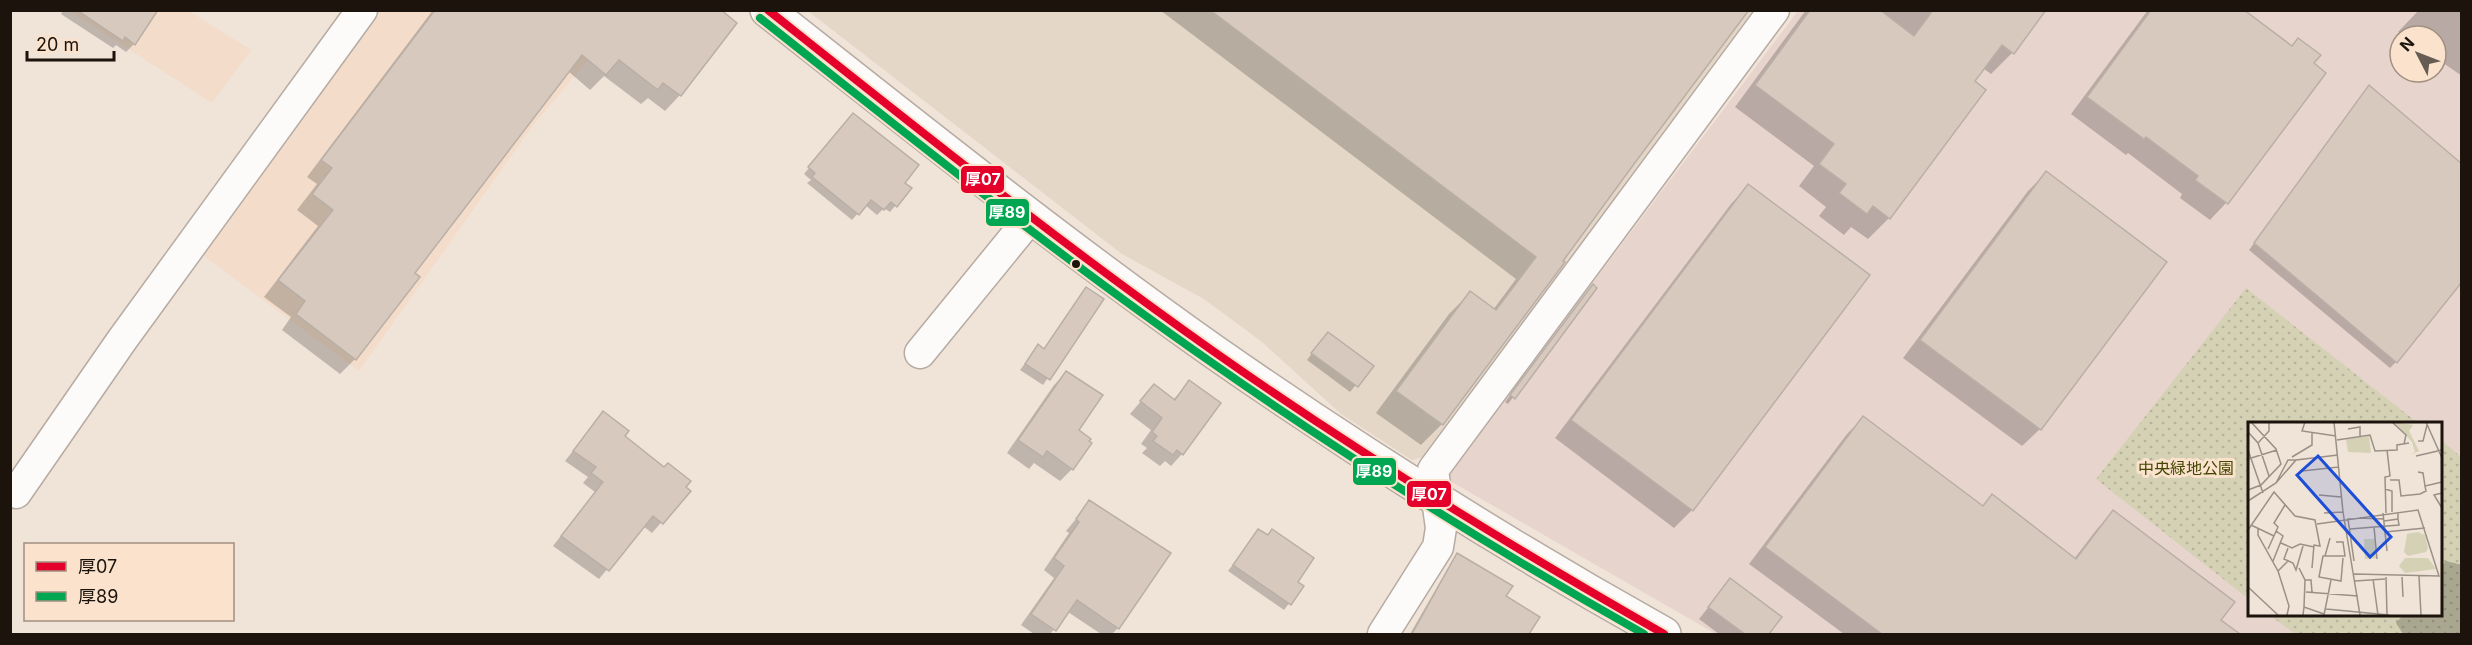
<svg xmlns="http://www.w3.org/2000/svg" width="2472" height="645" font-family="Inter,'Noto Sans JP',sans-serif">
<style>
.built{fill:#f3dcca}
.industrial{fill:#e4d7c7}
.education{fill:#e7d4cd;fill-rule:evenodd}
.grass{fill:url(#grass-dots)}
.shadow{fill:#0003}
.building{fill:#d8c9be;stroke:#b9afa6;stroke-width:1.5}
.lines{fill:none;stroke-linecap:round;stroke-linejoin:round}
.street-casing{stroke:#b6aba3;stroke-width:33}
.primary-casing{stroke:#b6aba3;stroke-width:36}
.street{stroke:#fdfbf9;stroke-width:30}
.primary{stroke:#fdfbf9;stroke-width:33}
.bus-1-casing{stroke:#fae2cd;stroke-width:12}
.bus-2-casing{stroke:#fae2cd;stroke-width:12}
.bus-1{stroke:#e4002b;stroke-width:8}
.bus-2{stroke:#00a651;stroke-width:8}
.bus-dot{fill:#1b130c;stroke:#fae2cd;stroke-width:2}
.labels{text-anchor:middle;stroke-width:6;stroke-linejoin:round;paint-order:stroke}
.park-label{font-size:16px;fill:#434600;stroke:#fae2cd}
.inset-road{fill:none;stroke:#9b9086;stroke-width:1.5}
.view{fill:#1d4ed8;fill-opacity:0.15;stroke:#1d4ed8;stroke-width:3}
.inset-edge{fill:none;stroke:#1b130c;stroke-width:3}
.line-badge{stroke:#fae2cd;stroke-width:2}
.badge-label{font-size:16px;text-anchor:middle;font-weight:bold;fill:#fff}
</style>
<defs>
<pattern id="grass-dots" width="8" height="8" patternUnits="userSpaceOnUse" patternTransform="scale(1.5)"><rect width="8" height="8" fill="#d5d1b5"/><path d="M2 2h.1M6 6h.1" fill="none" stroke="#b6b39a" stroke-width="1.8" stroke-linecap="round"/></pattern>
</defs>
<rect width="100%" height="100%" fill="#f0e3d8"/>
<g class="built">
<path d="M70,11h119l62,39 -39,53z"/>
<path d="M367,11h262l-98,117 -172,243 -163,-121z"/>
</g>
<path class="industrial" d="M808,11h952l-333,445 -15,4 -71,-46 -79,-72 -58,-43 -82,-45z"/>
<path class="education" d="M1798,11h663v623h-745l-271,-156zM2400,36h36v36h-36zM2250,423h190v191h-190z"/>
<g class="grass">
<path d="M2246,288l172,135h-168v177l-154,-121z"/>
<path d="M2441,440l20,17v177h-166l-27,-20h172z"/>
</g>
<g class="shadow">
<path d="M63,10h85l-14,34 -8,8 -10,-7 -3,3 -52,-34z"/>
<path d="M433,10h185l62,85 -15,16 -17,-13 -7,6 -37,-28 -14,14 -22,-19 -155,203 -58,85 -15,15 -58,-44 9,-13 -27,-20 54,-71 -21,-16 20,-26 -10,-7z"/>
<path d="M1160,10h569l-168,251 2,2 -121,161 -21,21 -45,-32 73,-99 21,-21 23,17 23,-31z"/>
<path d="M1806,10h238l-32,43 -21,21 -8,-6 -94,150 -21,21 -17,-12 -7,8 -25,-19 7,-9 -27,-21 15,-20 -79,-59z"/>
<path d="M2148,10h93l83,63 -98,130 -16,17 -30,-22 2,-4 -54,-41 -2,2 -55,-41z"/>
<path d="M2419,10h43v66l-26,-18v-22h-32l-6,-4z"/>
<path d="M2369,87l27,275 -6,6 -141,-118z"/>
<path d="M847,121l63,67 -20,24 -6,-4 -7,7 -12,-10 -13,15 -45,-37 4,-3 -7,-6z"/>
<path d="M2046,173l-6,256 -18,17 -119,-88 125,-167z"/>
<path d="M1748,186l120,90 -176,234 -18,18 -119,-90 176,-234z"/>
<path d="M1593,286l2,2 -87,116 -3,-2z"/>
<path d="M1087,289l15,10 -59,86 -23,-15 18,-24 5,4z"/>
<path d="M1322,340l49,26 -21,26 -43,-32z"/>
<path d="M1067,372l10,59 -5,38 -12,12 -26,-18 -5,6 -22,-16 47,-68z"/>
<path d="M1189,382l-7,72 -11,12 -6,-5 -5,5 -18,-13 5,-5 -6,-4 10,-14 -21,-16 24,-28 19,14z"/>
<path d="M603,413l20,23 66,55 -37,42 -9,-7 -44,53 -46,-33 42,-54 -12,-9 5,-6 -23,-16z"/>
<path d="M1863,418l119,89 10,-11 82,63 23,-30 16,-17 120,90 -24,32h-365l-95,-70 98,-130z"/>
<path d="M1090,502l28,126 -6,6h-11l-33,-22 -18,22h-16l-13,-9 33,-47 -10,-8 25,-37 -3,-2z"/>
<path d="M1258,531l38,51 6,4 -18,24 -56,-39z"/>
<path d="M1458,555l46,42 33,21 -10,16h-117l42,-73z"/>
<path d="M2446,561l16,4v69h-59l-7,-11 8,-9h36v-47z"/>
<path d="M1730,580l50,37 -12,17h-49l-20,-15z"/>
</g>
<g class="building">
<path d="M77,10h81l-23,35 -10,-8 -2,4z"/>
<path d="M435,10h286l16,13 -56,73 -18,-13 -5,7 -39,-30 -13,15 -24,-20 -167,218 5,4 -64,83 -60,-46 9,-13 -27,-21 55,-70 -21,-16 20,-26 -11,-8z"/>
<path d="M1210,10h539l-115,154 -71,97 2,1 -122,163 -47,-34 74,-100 26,19 40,-53z"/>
<path d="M1810,10h70l34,26 19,-26h113l-32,44 -12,-9 -27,36 11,9 -96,129 -17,-13 -6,8 -28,-21 7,-9 -27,-20 15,-20 -79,-59z"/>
<path d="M2151,10h93l48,36 6,-8 23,17 -7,8 12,10 -98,131 -33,-24 3,-4 -52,-39 -2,2 -57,-42z"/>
<path d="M2369,85l93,79v118l-65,81 -143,-120z"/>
<path d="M853,113l66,52 -14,18 7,5 -15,19 -6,-5 -7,8 -13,-10 -12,15 -47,-38 3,-4 -7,-6z"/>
<path d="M2046,171l121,91 -126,168 -121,-90z"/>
<path d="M1748,184l122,91 -177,236 -122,-91z"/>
<path d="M1593,284l4,4 -82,111 -5,-4z"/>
<path d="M1086,287l18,12 -54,81 -25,-16 13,-20 6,5z"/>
<path d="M1328,332l46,34 -16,21 -47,-34z"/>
<path d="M1066,371l37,24 -24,35 12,9 -2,2 3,2 -19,27 -26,-19 -4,6 -25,-17z"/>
<path d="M1189,380l32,23 -38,52 -6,-5 -4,5 -20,-14 4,-5 -5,-4 10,-14 -22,-17 14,-17 21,16z"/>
<path d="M603,411l26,20 -4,5 39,31 4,-4 23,18 -5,6 5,4 -28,33 -10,-8 -44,55 -48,-35 42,-54 -12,-9 5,-6 -23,-16z"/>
<path d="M1863,416l120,90 9,-12 84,65 37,-49 122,92 -14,18 19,14h-358l-117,-87z"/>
<path d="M1089,500l82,53 -52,76 -42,-29 -21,31 -25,-17 33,-48 -10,-8 25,-36 -3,-3z"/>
<path d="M1258,529l10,6 4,-6 42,29 -16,24 6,4 -13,19 -58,-40z"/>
<path d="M1457,553l56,33 -7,10 34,21 -11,17h-117z"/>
<path d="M1730,578l52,39 -13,17h-24l-37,-27z"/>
</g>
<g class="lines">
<g class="street-casing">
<g id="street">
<path d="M920,353l111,-136"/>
<path d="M16,493l106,-153 240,-330"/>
<path d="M1383,634l55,-87 3,-19 -8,-58 341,-460"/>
</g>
</g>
<g class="primary-casing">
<path id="primary" d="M767,10c147,116 293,233 446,341 146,102 296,196 451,283"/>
</g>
<use href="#street" class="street"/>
<use href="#primary" class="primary"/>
<g class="bus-1-casing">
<path id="bus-1" d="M768,10c146,116 292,233 445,341 145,102 297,195 451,283"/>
</g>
<g class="bus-2-casing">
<path id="bus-2" d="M760,18c148,117 294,235 448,342 141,99 287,190 436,274"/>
</g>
<use href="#bus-1" class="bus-1"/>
<use href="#bus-2" class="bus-2"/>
</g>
<circle class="bus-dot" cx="1076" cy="264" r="5"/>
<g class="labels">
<g class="park-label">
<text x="2186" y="474">中央緑地公園</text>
</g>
</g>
<g transform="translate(2248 422)">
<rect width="194" height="194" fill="#f0e3d8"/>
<path d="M121,14l2,17 -23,-1 -2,-13zM116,117h11l1,19 -11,1z" fill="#d5d1b5"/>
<path d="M146,0l19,3 -4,6 10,20 -9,4 5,-3 -3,-10z" fill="#d5d1b5"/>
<path d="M170,110l7,3 3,13 -2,4 -18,4 -4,-4 3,-18zM157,136h23l8,11 -31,4 -6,-7z" fill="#d5d1b5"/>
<path class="inset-road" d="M57,0l-3,9 34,5M86,0l9,90 17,103M144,0l14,13 -2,9M178,0l16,36M100,7l12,-2v9M0,10l10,11 11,33M89,18l33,-5 5,16 22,-1v-5l12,-2M170,19h5l4,-16M10,21l11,-12v-9M0,28l15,43M168,34l26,-6M44,35l20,-12v-12M0,37l29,-9M54,49l37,-4M170,50l5,1 2,13M142,58h9l2,16 19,-2 6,-3 -1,-5 17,-4M28,61l12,-23h8M137,67l7,2v21M0,68l13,-5 20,-21 -5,-15 -25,-27M194,71l-8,2 8,13M71,73l22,2M0,79l28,-18 20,-23 42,-5M76,91l19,-1M135,91l4,38M138,91l-1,-36 5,-1 -3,-26M112,96l24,1M105,97h-5l6,42M136,99l14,-2v-7M69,102l101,-14 21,66 -85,-2M3,103l23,11M126,105l3,32M10,107v6l20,36 10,-10M102,107l49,-4 -1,-6M0,108l26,-38 21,24 20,4 5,26 -6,-1 -2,23M137,110l40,-4M88,120h7l2,14h-22l-4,21 22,4 2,-23M33,121l11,5 8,-4 14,3M40,126l-4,11 9,4 3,7 7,-24M20,127l10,-22 -4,-4 11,-18M77,134l5,-18M25,139l10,-25 -7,-5M51,146l6,12 -1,27M30,149l11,35 -2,9M171,154l2,39M138,155l1,38M154,155l1,20M125,157l5,36M57,158h6l1,12M107,159l30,-2M0,165l30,28M58,170l52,4M78,187l63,6M55,193l1,-8 20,7M76,193l7,-35"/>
<path class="view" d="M70,34l73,81 -21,20 -73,-82z"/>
<rect width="194" height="194" class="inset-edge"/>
</g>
<g class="line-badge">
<rect x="960" y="165" width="45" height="29" rx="6" fill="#e4002b"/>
<rect x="985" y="198" width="45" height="29" rx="6" fill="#00a651"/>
<rect x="1352" y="457" width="45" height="29" rx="6" fill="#00a651"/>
<rect x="1406" y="480" width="46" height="28" rx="6" fill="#e4002b"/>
</g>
<g class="badge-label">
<text x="983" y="185">厚07</text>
<text x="1007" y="218">厚89</text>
<text x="1374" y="477">厚89</text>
<text x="1429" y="500">厚07</text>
</g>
<rect width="2472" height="645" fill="none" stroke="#1b130c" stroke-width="24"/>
<rect x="24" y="543" width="210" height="78" fill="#fae2cd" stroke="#a18f80" stroke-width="1.5"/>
<rect x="36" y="562" width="30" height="9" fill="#e4002b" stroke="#a18f80" stroke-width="1.5"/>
<text x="78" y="573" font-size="18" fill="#1b130c">厚07</text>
<rect x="36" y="592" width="30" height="9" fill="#00a651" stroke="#a18f80" stroke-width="1.5"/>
<text x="78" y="603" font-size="18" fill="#1b130c">厚89</text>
<g transform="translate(2418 54) rotate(312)"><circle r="28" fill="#fae2cd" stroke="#a18f80" stroke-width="1.5"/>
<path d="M0-4.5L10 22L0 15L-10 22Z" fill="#665c53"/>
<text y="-9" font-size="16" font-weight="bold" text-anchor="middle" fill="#1b130c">N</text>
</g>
<path d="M27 51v9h87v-9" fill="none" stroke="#1b130c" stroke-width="3"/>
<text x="36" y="51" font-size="18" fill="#1b130c" stroke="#fae2cd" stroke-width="4.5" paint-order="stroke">20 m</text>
</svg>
